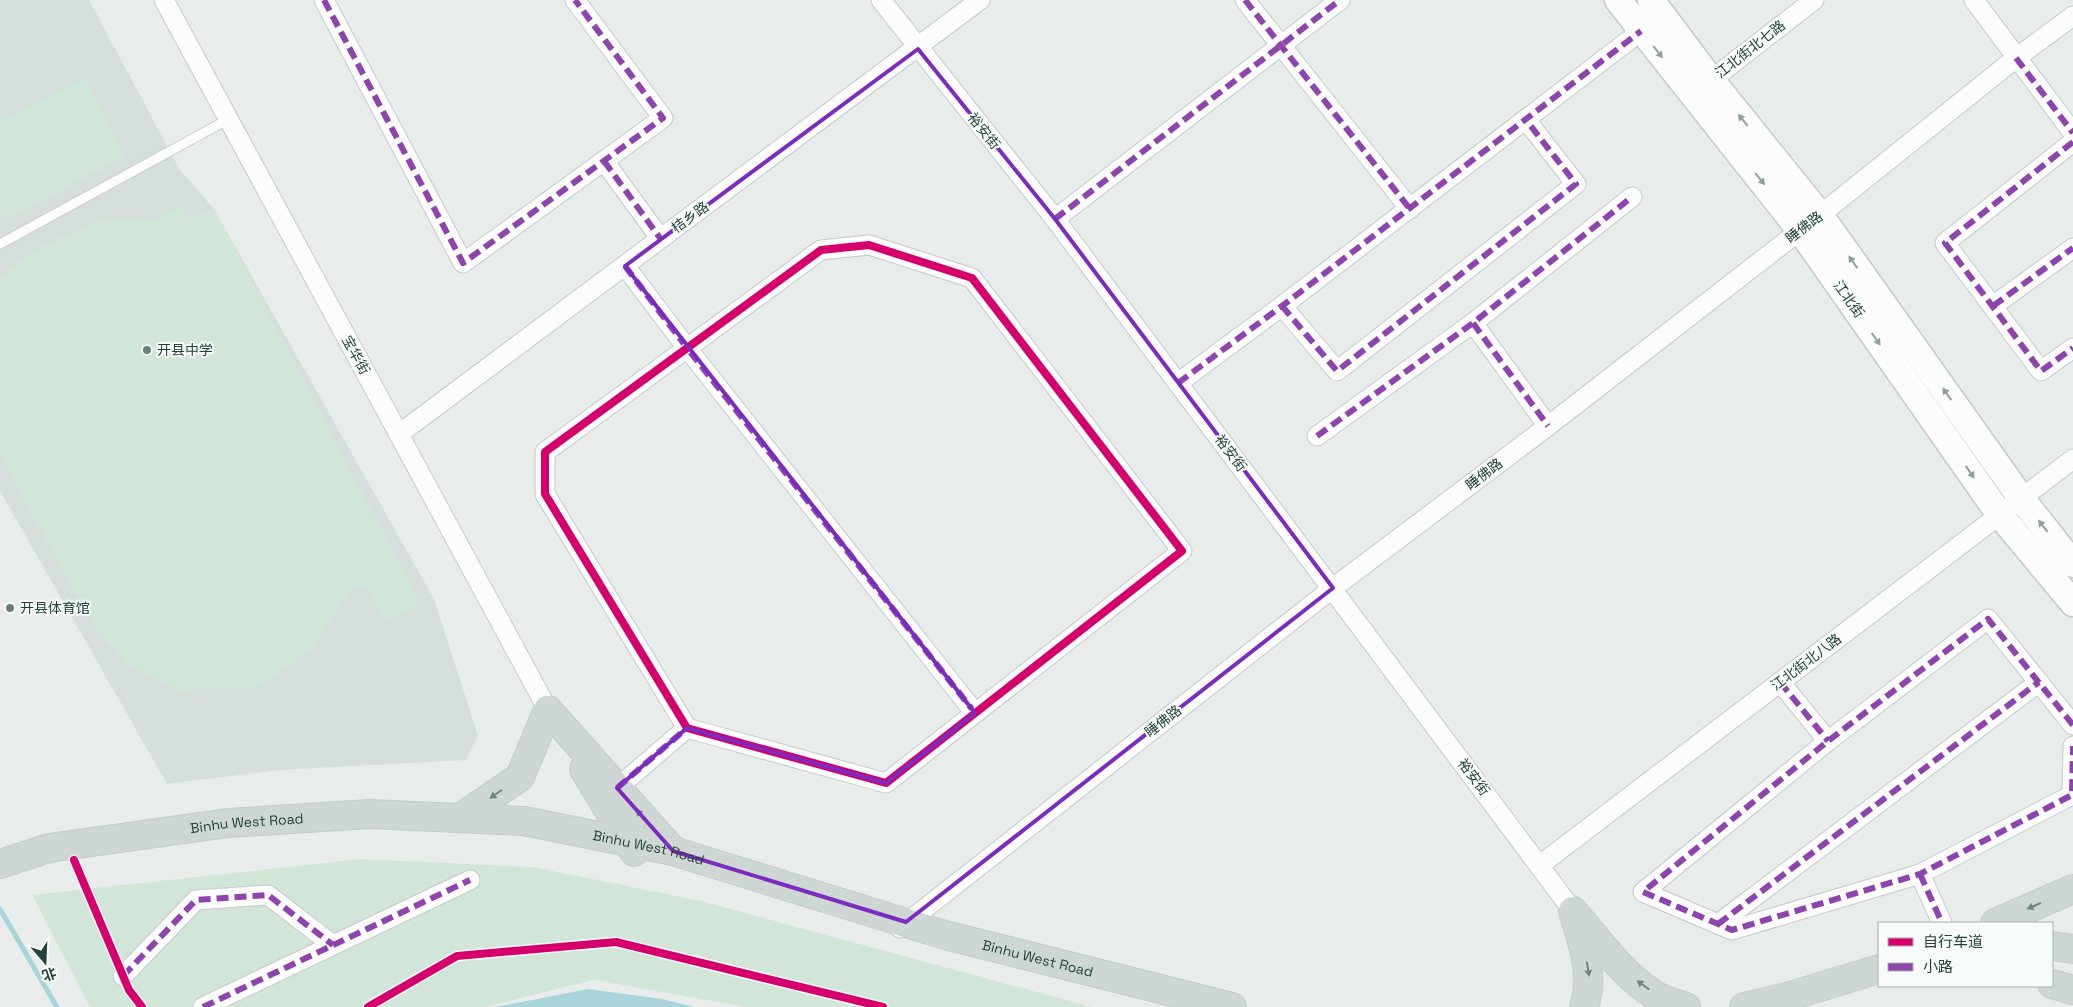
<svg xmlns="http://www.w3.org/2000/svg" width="2073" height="1007" font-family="'Space Grotesk','Noto Sans SC',sans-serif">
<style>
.built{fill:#d6dedb}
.green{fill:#d1e6d8}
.water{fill:#a9d4db}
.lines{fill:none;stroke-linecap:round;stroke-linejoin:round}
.stream{stroke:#a9d4db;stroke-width:5}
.lane-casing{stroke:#c5cac8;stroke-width:11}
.street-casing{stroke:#c5cac8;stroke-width:21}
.secondary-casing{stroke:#c3cbc8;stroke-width:29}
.primary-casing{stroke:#c3ccc9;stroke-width:30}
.lane{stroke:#fcfcfc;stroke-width:9}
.street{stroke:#fcfcfc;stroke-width:19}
.secondary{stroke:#fcfcfc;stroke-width:26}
.primary{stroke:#cfd7d5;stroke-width:28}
.quiet{stroke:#8e44ad;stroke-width:6;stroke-dasharray:12 6;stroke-linecap:butt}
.cycleway-casing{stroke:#f7fbf9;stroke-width:11}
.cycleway{stroke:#d6006c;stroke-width:8}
.oneway{fill:#909f9b}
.oneway2{fill:#718580}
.marked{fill:none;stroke:#7b2cbf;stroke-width:4;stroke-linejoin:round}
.poi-dot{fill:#697e78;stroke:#f7fbf9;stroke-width:2}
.labels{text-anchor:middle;stroke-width:4;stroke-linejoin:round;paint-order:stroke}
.street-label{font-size:14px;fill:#24423a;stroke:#f7fbf9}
.poi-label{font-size:14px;fill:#24423a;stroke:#f7fbf9;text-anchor:start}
</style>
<rect width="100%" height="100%" fill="#e8edeb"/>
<path class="built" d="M0,0h89l91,170 34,39 220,390 44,137 -12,24 -186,10 -113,14 -167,-293z"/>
<g class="green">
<path d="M85,78l40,79 -120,62 -5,-9v-88z"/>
<path d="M182,207l8,13 24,-11 206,394 -34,18 -21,-37 -15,7 -40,60 -53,36 -78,3 -54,-27 -32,-38 -93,-169v-179l37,-28 57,-27 57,-2z"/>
<path d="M360,859l173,8 168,34 391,106h-346l-152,-27 -109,27h-395l-58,-112z"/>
</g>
<path class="water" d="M588,989l74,10 33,8h-199z"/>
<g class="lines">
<path class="stream" d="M0,909l57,98"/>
<g class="lane-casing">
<path id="lane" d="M0,244l227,-124"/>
</g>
<g class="street-casing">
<g id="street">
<path d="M164,0l384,710"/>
<path d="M324,0l139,263 200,-145 -88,-118"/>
<path d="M881,0l174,219 518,692"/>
<path d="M1245,0l165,209"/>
<path d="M1974,0l99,133"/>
<path d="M1711,80l103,-80"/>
<path d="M2073,142l-128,101 96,128 32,-23"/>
<path d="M604,161l56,77"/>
<path d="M1055,219l285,-219"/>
<path d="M869,245l103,33 210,273 -296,232 -199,-55 -142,-234v-42l276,-202z"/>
<path d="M625,266l62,82 288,365"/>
<path d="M1282,306l55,65 239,-187 -50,-64"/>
<path d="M1993,306l80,-58"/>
<path d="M1473,323l75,103"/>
<path d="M1178,383l104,-77 359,-275"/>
<path d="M399,434l581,-434"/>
<path d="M1317,436l156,-113 159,-126"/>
<path d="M1780,682l48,59"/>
<path d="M2073,725l-85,-106 -160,122 -185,151 89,38 188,-56 152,-79 1,-49"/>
<path d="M617,788l70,-60"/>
<path d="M1540,865l533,-406"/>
<path d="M1920,874l22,49"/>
<path d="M1718,924l321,-242"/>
<path d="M900,928l433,-340 215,-162 272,-211 196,-157 57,-42"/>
<path d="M123,976l73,-76 72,-5 65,50"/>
<path d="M203,1007l267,-127"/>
</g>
</g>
<g class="secondary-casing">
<g id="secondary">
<path d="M1618,0l182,230 200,285 73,88"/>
<path d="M1651,0l60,80 109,135 201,283 52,66"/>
</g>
</g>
<g class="primary-casing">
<g id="primary">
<path d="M548,710l125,141"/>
<path d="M584,769l50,83"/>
<path d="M460,818l60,-41 28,-67"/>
<path id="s1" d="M0,864l49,-16 179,-25 142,-9 154,7 149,30 272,84 287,72"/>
<path d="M1995,923l78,-34"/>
<path d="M2052,946l21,3"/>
<path d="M2052,984l21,6"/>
<path d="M1584,1007c11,-33 -2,-64 -11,-96 26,30 52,68 87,87 8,4 18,6 26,9"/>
<path d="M1744,1007l43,-10 92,-28"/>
</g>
</g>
<use href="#lane" class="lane"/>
<use href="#street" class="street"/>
<use href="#secondary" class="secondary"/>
<use href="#primary" class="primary"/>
<g class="quiet">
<path d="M324,0l139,263 200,-145 -88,-118"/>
<path d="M1245,0l165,209"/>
<path d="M2016,58l57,75"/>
<path d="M2073,142l-128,101 96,128 32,-23"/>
<path d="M604,161l56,77"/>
<path d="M1055,219l285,-219"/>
<path d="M625,266l62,82 288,365"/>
<path d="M1282,306l55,65 239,-187 -50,-64"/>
<path d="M1993,306l80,-58"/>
<path d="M1473,323l75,103"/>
<path d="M1178,383l104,-77 359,-275"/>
<path d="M1317,436l156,-113 159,-126"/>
<path d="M1780,682l48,59"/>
<path d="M2073,725l-85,-106 -160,122 -185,151 89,38 188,-56 152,-79 1,-49"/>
<path d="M617,788l70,-60"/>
<path d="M1920,874l22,49"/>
<path d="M1718,924l321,-242"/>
<path d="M123,976l73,-76 72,-5 65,50"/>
<path d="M203,1007l267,-127"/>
</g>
<g class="cycleway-casing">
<g id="cycleway">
<path d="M869,245l103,33 210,273 -296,232 -199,-55 -142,-234v-42l276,-202z"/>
<path d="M74,860l55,130 13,17"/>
<path d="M368,1007l89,-51 159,-14 267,65"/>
</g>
</g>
<use href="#cycleway" class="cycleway"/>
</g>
<defs><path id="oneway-solid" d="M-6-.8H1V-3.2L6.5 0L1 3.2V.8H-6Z" transform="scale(1.25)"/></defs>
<g class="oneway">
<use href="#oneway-solid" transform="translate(1658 52) rotate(51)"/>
<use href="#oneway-solid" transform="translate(1743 120) rotate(-129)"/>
<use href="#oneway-solid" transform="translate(1760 179) rotate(51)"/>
<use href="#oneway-solid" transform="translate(1853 262) rotate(-125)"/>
<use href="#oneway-solid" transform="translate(1876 339) rotate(55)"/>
<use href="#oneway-solid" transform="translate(1947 394) rotate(-125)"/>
<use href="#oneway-solid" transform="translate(1970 472) rotate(55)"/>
<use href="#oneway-solid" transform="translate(2043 526) rotate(-128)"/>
</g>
<g class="oneway2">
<use href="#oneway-solid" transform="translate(496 794) rotate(145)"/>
<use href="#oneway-solid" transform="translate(641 815) rotate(-131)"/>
<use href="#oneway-solid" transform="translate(2034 906) rotate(156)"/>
<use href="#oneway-solid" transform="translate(1588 969) rotate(81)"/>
<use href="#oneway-solid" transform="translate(1643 985) rotate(-144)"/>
</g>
<path class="marked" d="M918,49l137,170 278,369 -427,334 -233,-71 -56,-63 70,-60 199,55 89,-70 -350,-447z"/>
<g class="poi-dot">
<circle cx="147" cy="350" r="5"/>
<circle cx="10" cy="608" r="5"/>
</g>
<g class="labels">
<g class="street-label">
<text transform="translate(1750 49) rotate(-38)" y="5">江北街北七路</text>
<text transform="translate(984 131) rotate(51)" y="5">裕安街</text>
<text transform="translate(690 217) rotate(-36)" y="5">桔乡路</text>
<text transform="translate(1804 227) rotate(-37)" y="5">睡佛路</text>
<text transform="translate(1849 299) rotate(55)" y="5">江北街</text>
<text transform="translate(356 355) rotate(61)" y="5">宝华街</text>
<text transform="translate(1231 453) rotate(53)" y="5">裕安街</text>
<text transform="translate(1484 474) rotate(-37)" y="5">睡佛路</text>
<text transform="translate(1806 662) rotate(-37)" y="5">江北街北八路</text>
<text transform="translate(1163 721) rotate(-38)" y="5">睡佛路</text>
<text transform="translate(1474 777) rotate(53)" y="5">裕安街</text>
<text dy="5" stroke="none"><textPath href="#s1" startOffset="251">Binhu West Road</textPath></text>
<text dy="5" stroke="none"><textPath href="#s1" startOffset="656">Binhu West Road</textPath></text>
<text dy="5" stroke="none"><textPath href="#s1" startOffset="1061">Binhu West Road</textPath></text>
</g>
<g class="poi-label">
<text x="157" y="355">开县中学</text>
<text x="20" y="613">开县体育馆</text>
</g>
</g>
<rect x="1878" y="922" width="175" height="65" fill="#f7fbf9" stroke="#a3b1ad"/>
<rect x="1888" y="938" width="25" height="8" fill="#d6006c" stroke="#a3b1ad"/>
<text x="1923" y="947" font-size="15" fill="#24423a">自行车道</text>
<rect x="1888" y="963" width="25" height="8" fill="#8e44ad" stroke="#a3b1ad"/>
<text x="1923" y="972" font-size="15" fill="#24423a">小路</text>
<g transform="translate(45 962) rotate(161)" stroke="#f7fbf9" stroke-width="4" paint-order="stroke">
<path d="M0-4L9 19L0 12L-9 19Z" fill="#24423a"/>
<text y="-8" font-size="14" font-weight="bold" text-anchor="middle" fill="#24423a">北</text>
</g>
</svg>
